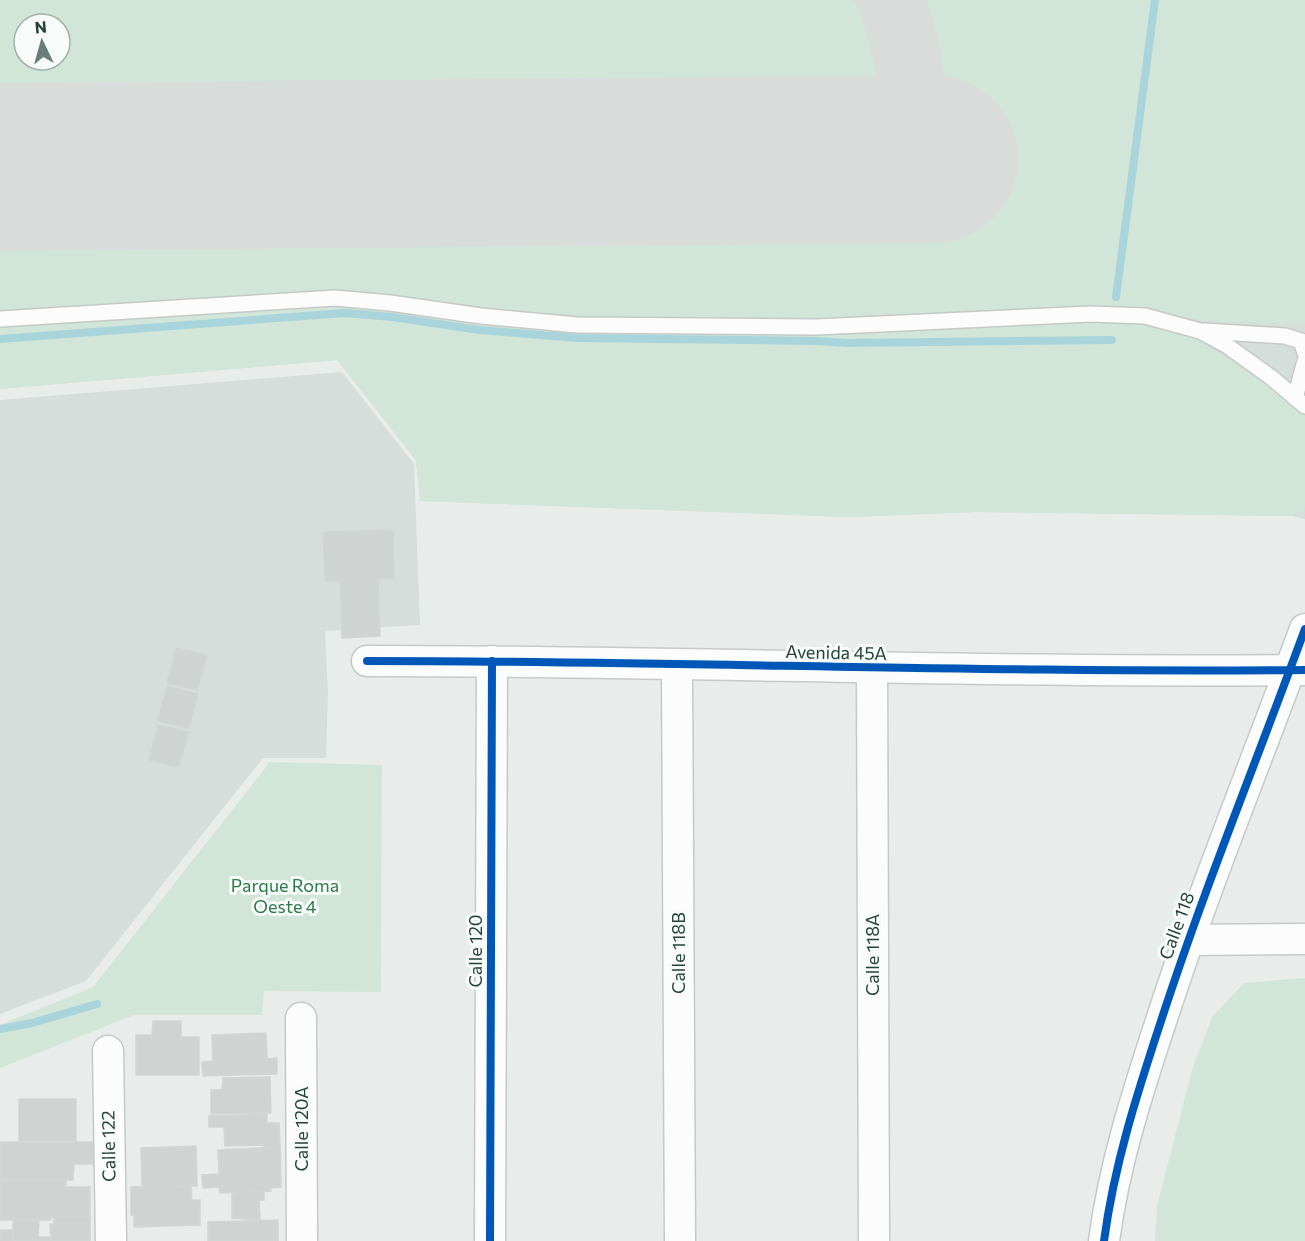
<svg xmlns="http://www.w3.org/2000/svg" width="1305" height="1241" font-family="Commissioner,sans-serif">
<style>
.built{fill:#d6dedb;fill-rule:evenodd}
.green{fill:#d1e6d8;fill-rule:evenodd}
.lines{fill:none;stroke-linecap:round;stroke-linejoin:round}
.stream{stroke:#a9d4db;stroke-width:8}
.taxiway{stroke:#d8dddc;stroke-width:68}
.runway{stroke:#d8dddc;stroke-width:168}
.building{fill:#cfd4d2;stroke:#d1d6d4;stroke-width:1.5}
.service-casing{stroke:#c5cac8;stroke-width:18}
.minor-casing{stroke:#c5cac8;stroke-width:33}
.service{stroke:#fcfcfc;stroke-width:15}
.minor{stroke:#fcfcfc;stroke-width:30}
.cycleway-casing{stroke:#f7fbf9;stroke-width:11}
.cycleway{stroke:#0057b8;stroke-width:8}
.labels{text-anchor:middle;stroke-width:6;stroke-linejoin:round;paint-order:stroke}
.street-label{font-size:18px;fill:#24423a;stroke:#f7fbf9}
.park-label{font-size:18px;fill:#2d7a4b;stroke:#f7fbf9}
</style>
<rect width="100%" height="100%" fill="#e8edeb"/>
<g class="built">
<path d="M0,0h1305v519l-12,-3 -317,-4 -127,5 -429,-16 -4,-41 -79,-100 -337,29zM24,24h36v36h-36z"/>
<path d="M342,372l72,92 6,161 -95,6 3,62 -2,65h-63l-177,223 -86,33v-614z"/>
</g>
<g class="green">
<path d="M0,0h850l24,20 16,62 2,16 -5,12 -887,6zM24,24h36v36h-36z"/>
<path d="M909,0h396v324l-100,-3 -59,-12 -32,-2 -297,13 -238,-3 -97,-8 -91,-12 -391,15v-89l947,-7 -2,-87z"/>
<path d="M335,304l55,5 90,13 634,-2 30,1 53,17 76,51 32,27v93l-12,7 -317,-4 -127,5 -429,-16 -4,-41 -79,-100 -337,29v-64z"/>
<path d="M270,762l112,3 -1,227 -117,-1 -2,24h-128l-134,53v-43l93,-38z"/>
<path d="M1305,978v263h-150l2,-35 35,-136 20,-53 32,-34z"/>
</g>
<g class="lines">
<g class="stream">
<path d="M1116,297l39,-297"/>
<path d="M0,339l345,-26 47,4 87,13 99,8 239,3 31,2 264,-3"/>
<path d="M0,1029l32,-6 65,-19"/>
</g>
<path class="taxiway" d="M850,160c18,-8 37,-14 51,-30 23,-28 1,-99 -10,-130"/>
<path class="runway" d="M0,167l934,-8"/>
</g>
<g class="building">
<path d="M393,530l1,49h-16l2,57 -38,2 -2,-57h-15l-2,-49z"/>
<path d="M176,648l31,7 -10,35 -30,-7z"/>
<path d="M167,686l31,8 -9,34 -31,-7z"/>
<path d="M158,725l31,7 -10,35 -30,-7z"/>
<path d="M153,1021h28v16h18v38h-63v-40h16z"/>
<path d="M266,1033l1,26 10,-1v16l-74,2 -1,-14 11,-1 -1,-26z"/>
<path d="M270,1077l1,36 -60,1v-24h11l1,-12z"/>
<rect x="19" y="1099" width="57" height="42"/>
<path d="M267,1114v9h12l1,24 -16,1v-3l-39,1 -1,-19h-15v-11z"/>
<path d="M0,1142h95v22h-21l-1,16h-73z"/>
<path d="M196,1146l1,40 -55,1 -1,-39z"/>
<path d="M280,1147l1,40 -11,1 1,3 -51,2 -1,-6 -16,1 -1,-13 17,-1 -1,-24z"/>
<path d="M66,1180v7h24v30h-38l-2,3h-50v-39z"/>
<path d="M191,1186l1,14h8v25l-66,2v-12h-3v-28z"/>
<path d="M264,1191v9h-5l1,20 -28,-2v-25z"/>
<path d="M54,1217h36v24h-39l-1,-17h4z"/>
<path d="M13,1220h26l-1,17h13l-1,4h-37z"/>
<path d="M278,1220v21h-70v-19z"/>
<rect x="0" y="1230" width="13" height="11"/>
</g>
<g class="lines">
<g class="service-casing">
<g id="service">
<path d="M0,319l335,-21 55,5 91,13 97,9 239,2 273,-13 55,2 55,15 26,14 46,33 33,28"/>
<path d="M1204,331l81,5 16,5 4,12"/>
<path d="M1295,398l10,-37"/>
</g>
</g>
<g class="minor-casing">
<g id="minor">
<path d="M367,661c312,0 625,12 938,9"/>
<path d="M677,665l3,576"/>
<path d="M872,669l2,572"/>
<path d="M1187,940l118,-1"/>
<path d="M301,1018l1,223"/>
<path d="M108,1051l3,190"/>
<path d="M490,1241l2,-580"/>
<path d="M1104,1241c10,-76 33,-147 57,-220 43,-132 96,-261 144,-392"/>
</g>
</g>
<use href="#service" class="service"/>
<use href="#minor" class="minor"/>
<g class="cycleway-casing">
<g id="cycleway">
<path d="M367,661c312,0 625,12 938,9"/>
<path d="M490,1241l2,-580"/>
<path d="M1104,1241c10,-76 33,-147 57,-220 43,-132 96,-261 144,-392"/>
</g>
</g>
<use href="#cycleway" class="cycleway"/>
</g>
<g class="labels">
<g class="street-label">
<text transform="translate(836 653) rotate(1)" y="6">Avenida 45A</text>
<text transform="translate(1177 926) rotate(-70)" y="6">Calle 118</text>
<text transform="translate(476 951) rotate(-90)" y="6">Calle 120</text>
<text transform="translate(679 953) rotate(-90)" y="6">Calle 118B</text>
<text transform="translate(873 955) rotate(-90)" y="6">Calle 118A</text>
<text transform="translate(302 1129) rotate(-90)" y="6">Calle 120A</text>
<text transform="translate(109 1146) rotate(-91)" y="6">Calle 122</text>
</g>
<g class="park-label">
<text x="285" y="892">Parque Roma<tspan x="285" dy="21">Oeste 4</tspan></text>
</g>
</g>
<g transform="translate(42 42) rotate(355)"><circle r="28" fill="#f7fbf9" stroke="#a3b1ad" stroke-width="1.5"/>
<path d="M0-4.5L10 22L0 15L-10 22Z" fill="#697e78"/>
<text y="-9" font-size="16" font-weight="bold" text-anchor="middle" fill="#24423a">N</text>
</g>
</svg>
